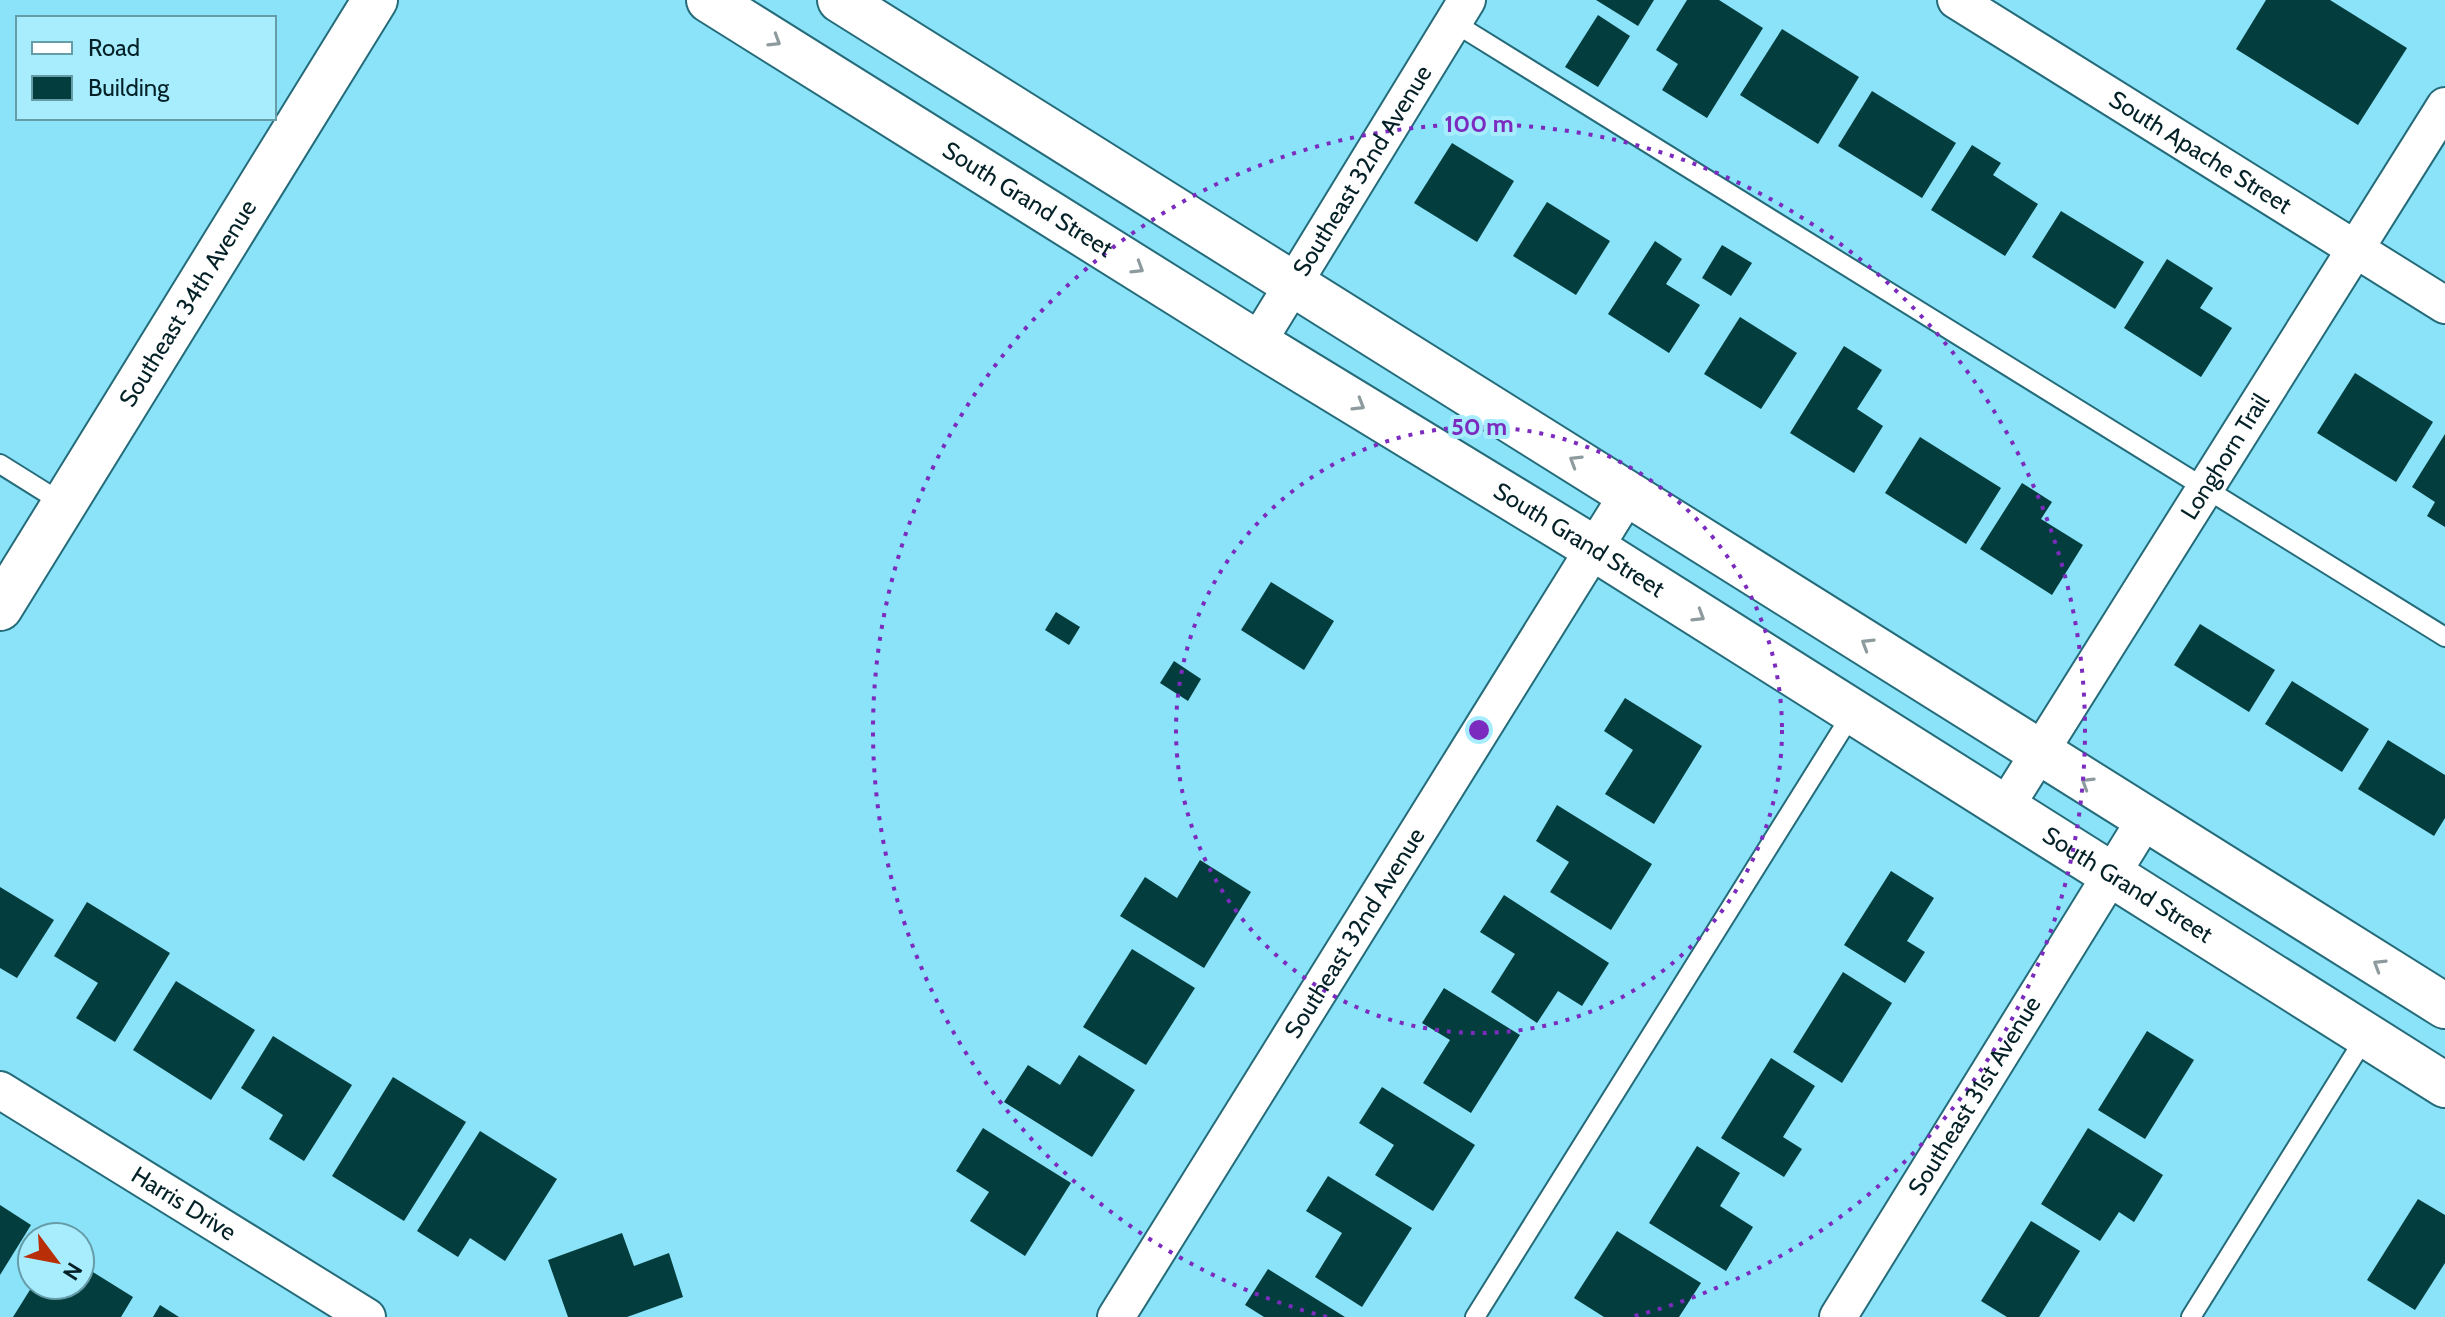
<svg xmlns="http://www.w3.org/2000/svg" width="2445" height="1317" font-family="Cabin,sans-serif">
<style>
.building{fill:#043d3d}
.lines{fill:none;stroke-linecap:round;stroke-linejoin:round}
.service-casing{stroke:#256b7a;stroke-width:22}
.minor-casing{stroke:#256b7a;stroke-width:40}
.secondary-casing{stroke:#256b7a;stroke-width:48}
.service{stroke:#fff;stroke-width:18}
.minor{stroke:#fff;stroke-width:36}
.secondary{stroke:#fff;stroke-width:44}
.oneway{stroke:#8e9b9e}
.ring{fill:none;stroke:#7b2cbf;stroke-width:4;stroke-dasharray:4 8}
.labels{text-anchor:middle;stroke-width:8;stroke-linejoin:round;paint-order:stroke}
.street-label{font-size:24px;fill:#042127;stroke:#a8edfe}
.centre{fill:#7b2cbf;stroke:#a8edfe;stroke-width:4}
.ring-label{font-size:24px;text-anchor:middle;font-weight:bold;fill:#7b2cbf;stroke:#a8edfe;stroke-width:8;stroke-linejoin:round;paint-order:stroke}
</style>
<rect width="100%" height="100%" fill="#8ae3f8"/>
<g class="building">
<path d="M1596,0h58l-16,26z"/>
<path d="M1687,0h32l44,28 -56,90 -45,-28 16,-26 -22,-14z"/>
<path d="M2266,0h64l77,48 -49,77 -122,-76z"/>
<path d="M1598,15l32,21 -32,51 -33,-20z"/>
<path d="M1782,29l77,48 -41,67 -78,-49z"/>
<path d="M1872,91l84,52 -34,55 -84,-52z"/>
<path d="M1452,143l62,38 -37,61 -63,-39z"/>
<path d="M1972,145l29,18 -8,12 45,29 -33,52 -74,-46z"/>
<path d="M1547,202l63,39 -34,54 -63,-39z"/>
<path d="M2061,211l83,51 -29,47 -83,-52z"/>
<path d="M1655,241l27,18 -16,25 34,21 -31,48 -61,-39z"/>
<path d="M1722,245l30,18 -21,33 -29,-18z"/>
<path d="M2167,259l46,29 -13,20 32,20 -31,49 -77,-49z"/>
<path d="M1740,317l57,36 -36,56 -57,-35z"/>
<path d="M1844,346l38,24 -25,39 26,17 -29,47 -64,-40z"/>
<path d="M2355,373l78,49 -37,60 -79,-49z"/>
<path d="M2445,434v93l-18,-11 8,-14 -23,-15z"/>
<path d="M1920,437l81,51 -35,56 -81,-51z"/>
<path d="M2022,483l30,19 -11,17 42,26 -31,50 -72,-46z"/>
<path d="M1271,582l63,39 -30,49 -63,-40z"/>
<path d="M1056,612l24,15 -11,18 -24,-15z"/>
<path d="M2200,624l75,46 -26,42 -75,-47z"/>
<path d="M1174,661l27,18 -13,22 -28,-18z"/>
<path d="M2292,681l77,48 -27,43 -77,-48z"/>
<path d="M1625,698l77,48 -48,78 -49,-30 28,-44 -29,-19z"/>
<path d="M2388,740l57,35v43l-11,18 -76,-47z"/>
<path d="M1557,805l95,59 -41,66 -61,-38 19,-30 -33,-21z"/>
<path d="M1200,860l51,32 -47,76 -84,-52 25,-39 32,21z"/>
<path d="M1891,871l43,27 -27,43 18,11 -20,31 -61,-38z"/>
<path d="M0,887l54,33 -37,58 -17,-10z"/>
<path d="M1504,895l105,68 -27,43 -24,-15 -21,32 -46,-31 24,-38 -35,-22z"/>
<path d="M87,902l83,51 -55,89 -39,-24 22,-35 -44,-27z"/>
<path d="M1132,949l63,39 -49,77 -63,-38z"/>
<path d="M1843,972l49,31 -50,80 -49,-31z"/>
<path d="M176,981l79,49 -44,70 -78,-50z"/>
<path d="M1444,988l76,47 -49,78 -48,-30 27,-43 -28,-17z"/>
<path d="M2147,1031l47,29 -49,79 -47,-29z"/>
<path d="M273,1036l79,49 -48,76 -35,-22 14,-24 -42,-27z"/>
<path d="M1079,1055l56,35 -43,67 -88,-55 24,-37 32,20z"/>
<path d="M1771,1058l44,28 -32,51 19,12 -18,28 -63,-39z"/>
<path d="M393,1077l73,45 -62,99 -72,-45z"/>
<path d="M1382,1087l93,58 -42,66 -58,-36 19,-30 -35,-22z"/>
<path d="M983,1128l88,55 -46,73 -55,-35 19,-29 -33,-21z"/>
<path d="M2088,1128l75,47 -29,47 -15,-10 -19,29 -59,-37z"/>
<path d="M480,1131l77,48 -52,82 -35,-23 -12,19 -41,-26z"/>
<path d="M1697,1146l43,27 -20,33 33,21 -27,44 -77,-48z"/>
<path d="M1328,1176l84,52 -50,79 -47,-30 27,-44 -36,-22z"/>
<path d="M2418,1199l27,16v48l-30,47 -48,-30z"/>
<path d="M0,1205l31,20 -31,50z"/>
<path d="M2031,1221l49,30 -41,66h-32l-26,-16z"/>
<path d="M1617,1231l84,52 -22,34h-75l-30,-19z"/>
<path d="M622,1233l12,33 35,-13 14,44 -56,20h-59l-20,-57z"/>
<path d="M80,1264l53,33 -12,20h-108l20,-32h47z"/>
<path d="M1268,1269l77,48h-81l-19,-12z"/>
<path d="M160,1305l19,12h-26z"/>
</g>
<g class="lines">
<g class="service-casing">
<g id="service">
<path d="M1453,22l992,615"/>
<path d="M0,464l64,40"/>
<path d="M1475,1317l378,-605"/>
<path d="M2191,1317l175,-281"/>
</g>
</g>
<g class="minor-casing">
<g id="minor">
<path id="s1" d="M1956,0l489,305"/>
<path id="s2" d="M1257,343l210,-343"/>
<path id="s3" d="M2004,809l441,-703"/>
<path id="s4" d="M0,1090l367,227"/>
<path id="s5" d="M1116,1317l512,-823"/>
<path id="s6" d="M1838,1317l307,-497"/>
</g>
</g>
<g class="secondary-casing">
<g id="secondary">
<path id="s7" d="M709,0l548,343 338,206 850,536"/>
<path d="M840,0l1605,1006"/>
<path id="s8" d="M0,608l375,-608"/>
</g>
</g>
<use href="#service" class="service"/>
<use href="#minor" class="minor"/>
<use href="#secondary" class="secondary"/>
</g>
<defs><path id="oneway-chevron" d="M-2-3.5L2.5 0L-2 3.5" fill="none" stroke-width="1.6" stroke-linecap="round" stroke-linejoin="round" transform="scale(2)"/></defs>
<g class="oneway">
<use href="#oneway-chevron" transform="translate(775 41) rotate(32)"/>
<use href="#oneway-chevron" transform="translate(1138 268) rotate(32)"/>
<use href="#oneway-chevron" transform="translate(1359 405) rotate(31)"/>
<use href="#oneway-chevron" transform="translate(1575 461) rotate(-148)"/>
<use href="#oneway-chevron" transform="translate(1699 616) rotate(32)"/>
<use href="#oneway-chevron" transform="translate(1867 644) rotate(-148)"/>
<use href="#oneway-chevron" transform="translate(2087 783) rotate(-148)"/>
<use href="#oneway-chevron" transform="translate(2379 965) rotate(-148)"/>
</g>
<g class="ring">
<circle cx="1479" cy="730" r="303"/>
<path d="M1327 1317A606 606 0 1 1 1631 1317"/>
</g>
<g class="labels">
<g class="street-label">
<text dy="8" stroke="none"><textPath href="#s1" startOffset="288">South Apache Street</textPath></text>
<text dy="8" stroke="none"><textPath href="#s2" startOffset="202">Southeast 32nd Avenue</textPath></text>
<text dy="8" stroke="none"><textPath href="#s7" startOffset="376">South Grand Street</textPath></text>
<text dy="8" stroke="none"><textPath href="#s8" startOffset="358">Southeast 34th Avenue</textPath></text>
<text dy="8" stroke="none"><textPath href="#s3" startOffset="416">Longhorn Trail</textPath></text>
<text dy="8" stroke="none"><textPath href="#s7" startOffset="1024">South Grand Street</textPath></text>
<text dy="8" stroke="none"><textPath href="#s7" startOffset="1672">South Grand Street</textPath></text>
<text dy="8" stroke="none"><textPath href="#s5" startOffset="452">Southeast 32nd Avenue</textPath></text>
<text dy="8" stroke="none"><textPath href="#s6" startOffset="260">Southeast 31st Avenue</textPath></text>
<text dy="8" stroke="none"><textPath href="#s4" startOffset="216">Harris Drive</textPath></text>
</g>
</g>
<circle cx="1479" cy="730" r="12" class="centre"/>
<g class="ring-label">
<text x="1479" y="132">100 m</text>
<text x="1479" y="435">50 m</text>
</g>
<rect x="16" y="16" width="260" height="104" fill="#a8edfe" stroke="#669ba8" stroke-width="2"/>
<rect x="32" y="42" width="40" height="12" fill="#ffffff" stroke="#669ba8" stroke-width="2"/>
<text x="88" y="56" font-size="24" fill="#042127">Road</text>
<rect x="32" y="76" width="40" height="24" fill="#043d3d" stroke="#669ba8" stroke-width="2"/>
<text x="88" y="96" font-size="24" fill="#042127">Building</text>
<g transform="translate(56 1261) rotate(122)"><circle r="38" fill="#a8edfe" stroke="#669ba8" stroke-width="2"/>
<path d="M0-6L14 30L0 20L-14 30Z" fill="#b82e07"/>
<text y="-12" font-size="22" font-weight="bold" text-anchor="middle" fill="#042127">N</text>
</g>
</svg>
